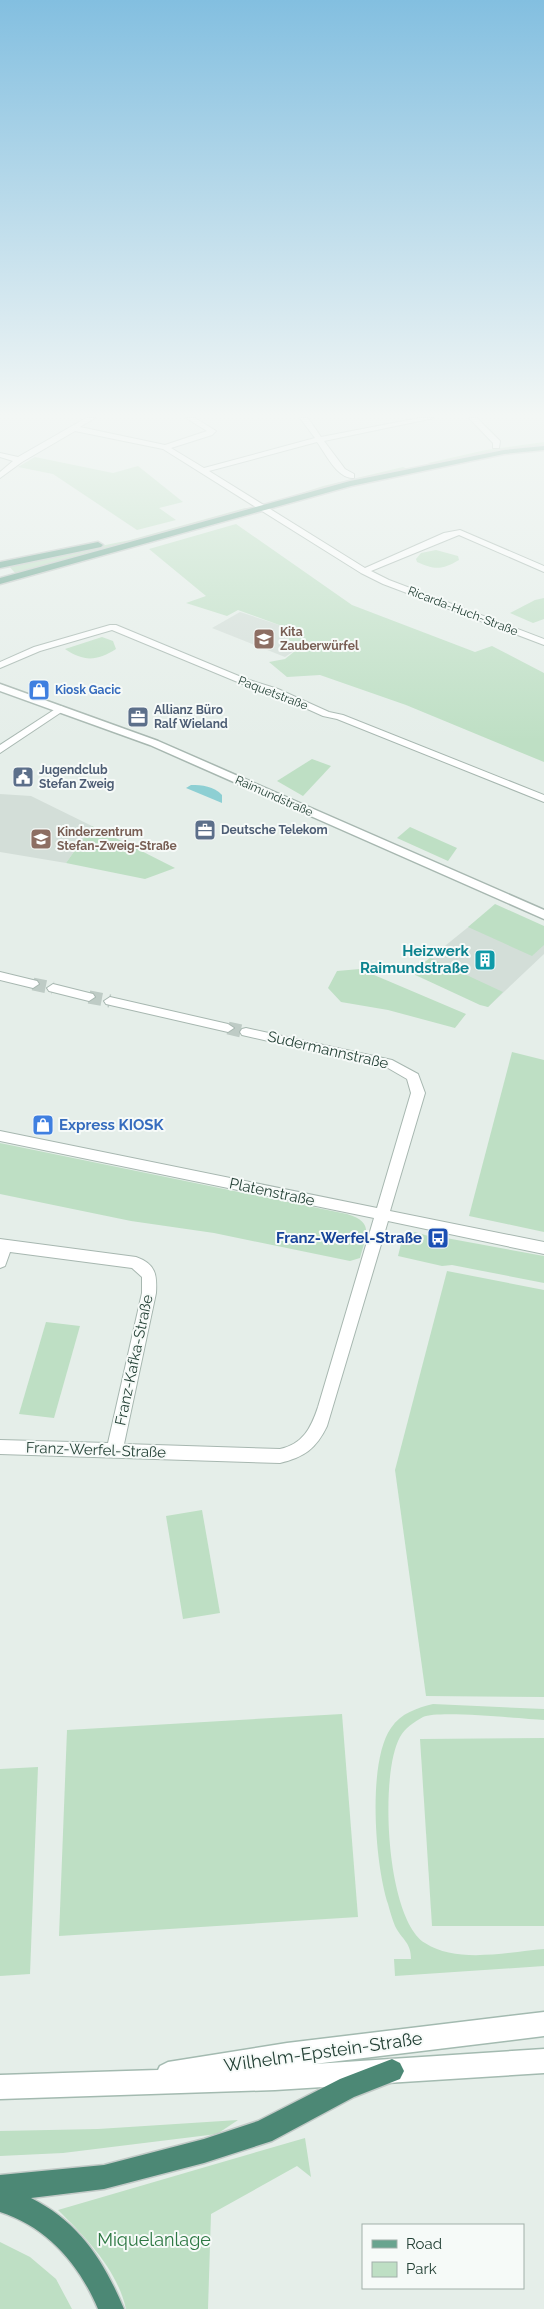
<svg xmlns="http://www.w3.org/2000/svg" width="544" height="2309" font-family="Raleway,sans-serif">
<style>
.built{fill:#d3ded8}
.green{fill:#bedfc4}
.water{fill:#8dcfd3}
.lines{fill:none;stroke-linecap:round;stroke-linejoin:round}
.minor-tunnel{stroke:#becbc5;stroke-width:13;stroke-dasharray:13 7;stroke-linecap:butt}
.minor-casing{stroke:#a7b7b0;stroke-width:2}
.tertiary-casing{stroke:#a7b7b0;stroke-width:3}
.secondary-casing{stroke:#a3bab0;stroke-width:3}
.primary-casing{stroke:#c2cac7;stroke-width:3}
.trunk-casing{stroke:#c2cac7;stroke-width:3}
.minor{fill:#fff;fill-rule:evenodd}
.tertiary{fill:#fff;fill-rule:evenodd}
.secondary{fill:#fff;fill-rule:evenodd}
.primary{fill:#69a48f;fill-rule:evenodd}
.trunk{fill:#4c8875;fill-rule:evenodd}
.labels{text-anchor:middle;stroke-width:4;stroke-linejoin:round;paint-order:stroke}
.far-street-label{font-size:12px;fill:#244136;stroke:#f6faf8}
.far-education-label{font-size:12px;font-weight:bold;fill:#785e54;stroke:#f6faf8;text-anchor:start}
.far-shop-label{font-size:12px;font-weight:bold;fill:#366cbe;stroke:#f6faf8;text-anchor:start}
.far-service-label{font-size:12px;font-weight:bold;fill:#4e5e75;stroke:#f6faf8;text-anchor:start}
.culture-label{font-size:15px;font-weight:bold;fill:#0d838f;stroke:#f6faf8;text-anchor:end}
.street-label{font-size:15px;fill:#244136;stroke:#f6faf8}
.shop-label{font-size:15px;font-weight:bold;fill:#366cbe;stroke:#f6faf8;text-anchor:start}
.transit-label{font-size:15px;font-weight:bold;fill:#164399;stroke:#f6faf8;text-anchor:end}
.near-street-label{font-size:18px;fill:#244136;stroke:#f6faf8}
.near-park-label{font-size:18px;fill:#2d7843;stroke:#f6faf8}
</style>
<rect width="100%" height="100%" fill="#e5eee9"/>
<g class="built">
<path d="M240,612l42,14 12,25 -9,6 -73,-29z"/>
<path d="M0,794l31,2 61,30 -26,37 -66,-11z"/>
<path d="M493,907l51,22v25l-56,53 -74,-36z"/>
</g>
<g class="green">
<path d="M544,442v4l-112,19 -4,-2 58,-13z"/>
<path d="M35,457l78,16 25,-7 45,36 -24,6 17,12 -39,10 -84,-56 -35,-7z"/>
<path d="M403,467l7,3 -142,34 55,-18z"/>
<path d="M245,508h11l-240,66 -8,-9 122,-25z"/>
<path d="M236,524l116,81 123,47 17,-6 52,27v89l-138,-57 -86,-30 -33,2 -18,-15 16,-3 10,-8 -13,-25 -44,-16 -11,6 -41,-13 20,-7 -57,-47z"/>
<path d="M436,550l22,6 1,4c-17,10 -24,10 -42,2l-1,-3 5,-6z"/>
<path d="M544,598v21l-11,4 -23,-10 25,-13z"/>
<path d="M102,637l11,4 3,8c-19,12 -32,13 -51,0z"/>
<path d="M312,759l19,7 -28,30 -26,-15z"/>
<path d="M92,826l83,42 -30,11 -79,-16z"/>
<path d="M410,827l47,21 -9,13 -51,-23z"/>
<path d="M495,904l49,22v19l-12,11 -64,-29z"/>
<path d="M430,958l73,34 -15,15 -8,-2 -69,-32z"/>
<path d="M360,969l106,45 -11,14 -67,-18 -47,-8 -13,-14 9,-17z"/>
<path d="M512,1052l32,8v172l-75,-16z"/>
<path d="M0,1143l347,71c28,8 19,22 13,44l-10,3 -136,-28 -83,-12 -131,-27z"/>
<path d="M415,1232l30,9 1,-3 98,18v27l-92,-18 -10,1 -44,-10 5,-20z"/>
<path d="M447,1271l97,19v407l-118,-1 -31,-226z"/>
<path d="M46,1322l34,4 -26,92 -35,-4z"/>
<path d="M202,1510l18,103 -37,6 -17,-103z"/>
<path d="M433,1704l111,5v11c-23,-1 -104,-10 -121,-3 -9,5 -18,11 -23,20 -21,37 -14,182 25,206 32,21 83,9 119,6v17l-149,10 -1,-17h17c0,-17 -9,-19 -16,-33 -3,-7 -5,-15 -7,-22 -13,-39 -21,-142 3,-176 10,-15 26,-20 42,-24z"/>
<path d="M342,1714l16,203 -299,19 8,-206z"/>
<path d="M544,1738v188h-112l-12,-187z"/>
<path d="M38,1767l-8,207 -30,2v-207z"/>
<path d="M238,2120l-21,14 -154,19 -63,3v-25l98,-2z"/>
<path d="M305,2138l6,39 -14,-11 -86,48 -3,95h-82c-9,-40 -40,-71 -68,-99z"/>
<path d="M0,2242l30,15 26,22 16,30h-72z"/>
</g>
<path class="water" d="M191,785c11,0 23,1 31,10v8l-36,-15z"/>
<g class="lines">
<g class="minor-tunnel">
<path d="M33,984l20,4"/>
<path d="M89,997l21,4"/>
<path d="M228,1028l18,4"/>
</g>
<g class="minor-casing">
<g id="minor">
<path d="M86,418h9l-15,9 85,18 42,-14 -21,-13h9l21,13 -4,4 -41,13 33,20 111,-30 -15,-20h8l13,19 98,-19h15l-110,23 21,28 9,5v4c-17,1 -28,-24 -37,-36l-108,29 156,97 79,-35 16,-3 84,36v6l-85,-37 -88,36 18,9 155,59v6l-161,-61 -22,-11 -198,-124 -88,-18 -53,31 -22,16v-6l13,-11 -13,-4v-4l18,4z"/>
<path d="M469,418h8l23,23 -1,7h-6v-5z"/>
<path d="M110,625h6l130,54 32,10 51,23 14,3 201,80v7l-207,-83 -14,-3 -51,-23 -32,-10 -128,-53 -72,21 -40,17v-6l34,-15z"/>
<path d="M60,706l3,1v4l-63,42v-8z"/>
<path d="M0,972l37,9 2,3 -6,4 -33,-8z"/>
<path d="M53,984l40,10 2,3 -6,4 -40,-10 -2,-3z"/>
<path d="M110,997l118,27 6,4 -6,4 -122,-28 -2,-3z"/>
<path d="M246,1028l146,32 26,14 7,19 -35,118 154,31v12l-156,-33 -61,205c-11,23 -23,31 -47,37l-280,-9v-14l108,3 34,-150v-16l-10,-9 -122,-16 -5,14 -5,2v-29l136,18c20,7 21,18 20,36l-32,151 156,5c23,-5 31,-21 38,-42l56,-189 -374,-77v-10l377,77 34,-115 -4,-14 -19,-11 -146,-33 -2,-3 2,-3z"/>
</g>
</g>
<g class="tertiary-casing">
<path id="tertiary" d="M0,684l158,57 386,169v9l-394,-174 -150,-54z"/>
</g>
<g class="secondary-casing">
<path id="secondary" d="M544,2012v24l-230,28 230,-15v24l-269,17 -275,9v-24l158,-5 2,-4 8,-4 119,-19z"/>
</g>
<g class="primary-casing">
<g id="primary">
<path d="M544,446v4l-40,4 -153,32 -351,98v-6l350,-97 154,-31z"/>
<path d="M98,542l5,3 -2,2 -101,21v-6z"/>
</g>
</g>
<g class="trunk-casing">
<path id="trunk" d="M392,2059l8,4 4,8 -4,8 -46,18 -82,44 -68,22 -100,26 -73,9c48,24 73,63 93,111h-26c-19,-45 -51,-82 -98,-97v-37l104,-10 100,-26 54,-18 82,-42z"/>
</g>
<use href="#minor" class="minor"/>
<use href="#tertiary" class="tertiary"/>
<use href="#secondary" class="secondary"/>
<use href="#primary" class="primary"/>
<use href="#trunk" class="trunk"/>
</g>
<linearGradient id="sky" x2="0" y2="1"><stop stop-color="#83bfe0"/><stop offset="0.56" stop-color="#f3f7f5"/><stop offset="1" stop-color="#f3f7f5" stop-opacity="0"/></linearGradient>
<rect width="544" height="741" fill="url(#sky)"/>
<defs>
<g id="school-square" transform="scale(1.125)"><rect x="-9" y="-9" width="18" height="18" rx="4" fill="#8d6e63" stroke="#f6faf8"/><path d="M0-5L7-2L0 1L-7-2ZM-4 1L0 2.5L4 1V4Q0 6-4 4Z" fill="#fff"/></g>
<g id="shop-square" transform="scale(1.125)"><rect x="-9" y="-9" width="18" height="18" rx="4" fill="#3f7fe0" stroke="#f6faf8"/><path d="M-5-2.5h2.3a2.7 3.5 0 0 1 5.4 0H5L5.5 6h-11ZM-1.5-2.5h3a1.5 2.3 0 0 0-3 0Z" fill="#fff"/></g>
<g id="office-square" transform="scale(1.125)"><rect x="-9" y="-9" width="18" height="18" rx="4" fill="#5c6f8a" stroke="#f6faf8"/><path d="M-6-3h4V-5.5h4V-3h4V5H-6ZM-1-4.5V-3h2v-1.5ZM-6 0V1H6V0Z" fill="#fff"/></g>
<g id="civic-square" transform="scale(1.125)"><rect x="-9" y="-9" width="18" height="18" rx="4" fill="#5c6f8a" stroke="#f6faf8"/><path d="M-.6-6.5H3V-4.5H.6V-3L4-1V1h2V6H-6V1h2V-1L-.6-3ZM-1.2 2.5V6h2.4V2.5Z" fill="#fff"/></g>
<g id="building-square" transform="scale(1.125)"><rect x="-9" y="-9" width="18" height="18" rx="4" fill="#0f9aa8" stroke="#f6faf8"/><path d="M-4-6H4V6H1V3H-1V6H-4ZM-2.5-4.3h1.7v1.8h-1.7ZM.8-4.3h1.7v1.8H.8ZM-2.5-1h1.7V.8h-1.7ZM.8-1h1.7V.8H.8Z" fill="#fff"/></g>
<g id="bus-square" transform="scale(1.125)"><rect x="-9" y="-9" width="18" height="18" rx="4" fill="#1a4fb4" stroke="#f6faf8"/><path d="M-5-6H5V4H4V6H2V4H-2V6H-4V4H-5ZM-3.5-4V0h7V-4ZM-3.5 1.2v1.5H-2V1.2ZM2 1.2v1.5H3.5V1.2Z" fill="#fff"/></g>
</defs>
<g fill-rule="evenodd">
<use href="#school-square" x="264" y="639"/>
<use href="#shop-square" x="39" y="690"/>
<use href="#office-square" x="138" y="717"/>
<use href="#civic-square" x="23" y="777"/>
<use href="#office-square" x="205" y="830"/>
<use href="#school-square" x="41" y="839"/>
<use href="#building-square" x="485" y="960"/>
<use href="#shop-square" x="43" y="1125"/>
<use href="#bus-square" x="438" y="1238"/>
</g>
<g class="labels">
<g class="far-street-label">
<text transform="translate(463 611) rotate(21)" y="4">Ricarda-Huch-Straße</text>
<text transform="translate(273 693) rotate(21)" y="4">Paquetstraße</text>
<text transform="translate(274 796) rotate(24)" y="4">Raimundstraße</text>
</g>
<g class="far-education-label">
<text x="280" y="636">Kita<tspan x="280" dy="14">Zauberwürfel</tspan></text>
<text x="57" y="836">Kinderzentrum<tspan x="57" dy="14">Stefan-Zweig-Straße</tspan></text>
</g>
<g class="far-shop-label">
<text x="55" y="694">Kiosk Gacic</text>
</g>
<g class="far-service-label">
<text x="154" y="714">Allianz Büro<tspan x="154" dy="14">Ralf Wieland</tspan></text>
<text x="39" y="774">Jugendclub<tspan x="39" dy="14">Stefan Zweig</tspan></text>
<text x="221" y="834">Deutsche Telekom</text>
</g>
<g class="culture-label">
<text x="469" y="956">Heizwerk<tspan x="469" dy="17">Raimundstraße</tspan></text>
</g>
<g class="street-label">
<text transform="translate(328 1050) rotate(13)" y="5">Sudermannstraße</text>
<text transform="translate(272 1192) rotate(12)" y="5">Platenstraße</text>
<text transform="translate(134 1360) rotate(-78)" y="5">Franz-Kafka-Straße</text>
<text transform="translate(96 1450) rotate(2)" y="5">Franz-Werfel-Straße</text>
</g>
<g class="shop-label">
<text x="59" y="1130">Express KIOSK</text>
</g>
<g class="transit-label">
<text x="422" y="1243">Franz-Werfel-Straße</text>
</g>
<g class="near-street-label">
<text transform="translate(323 2052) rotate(-8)" y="6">Wilhelm-Epstein-Straße</text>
</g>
<g class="near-park-label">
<text x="154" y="2246">Miquelanlage</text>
</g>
</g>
<rect x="362" y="2224" width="162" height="65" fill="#f6faf8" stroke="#a2b0aa"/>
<rect x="372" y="2240" width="25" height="8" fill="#69a48f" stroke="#a2b0aa"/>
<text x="406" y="2249" font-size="15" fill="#244136">Road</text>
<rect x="372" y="2262" width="25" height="15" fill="#bedfc4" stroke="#a2b0aa"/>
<text x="406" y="2274" font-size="15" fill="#244136">Park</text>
</svg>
